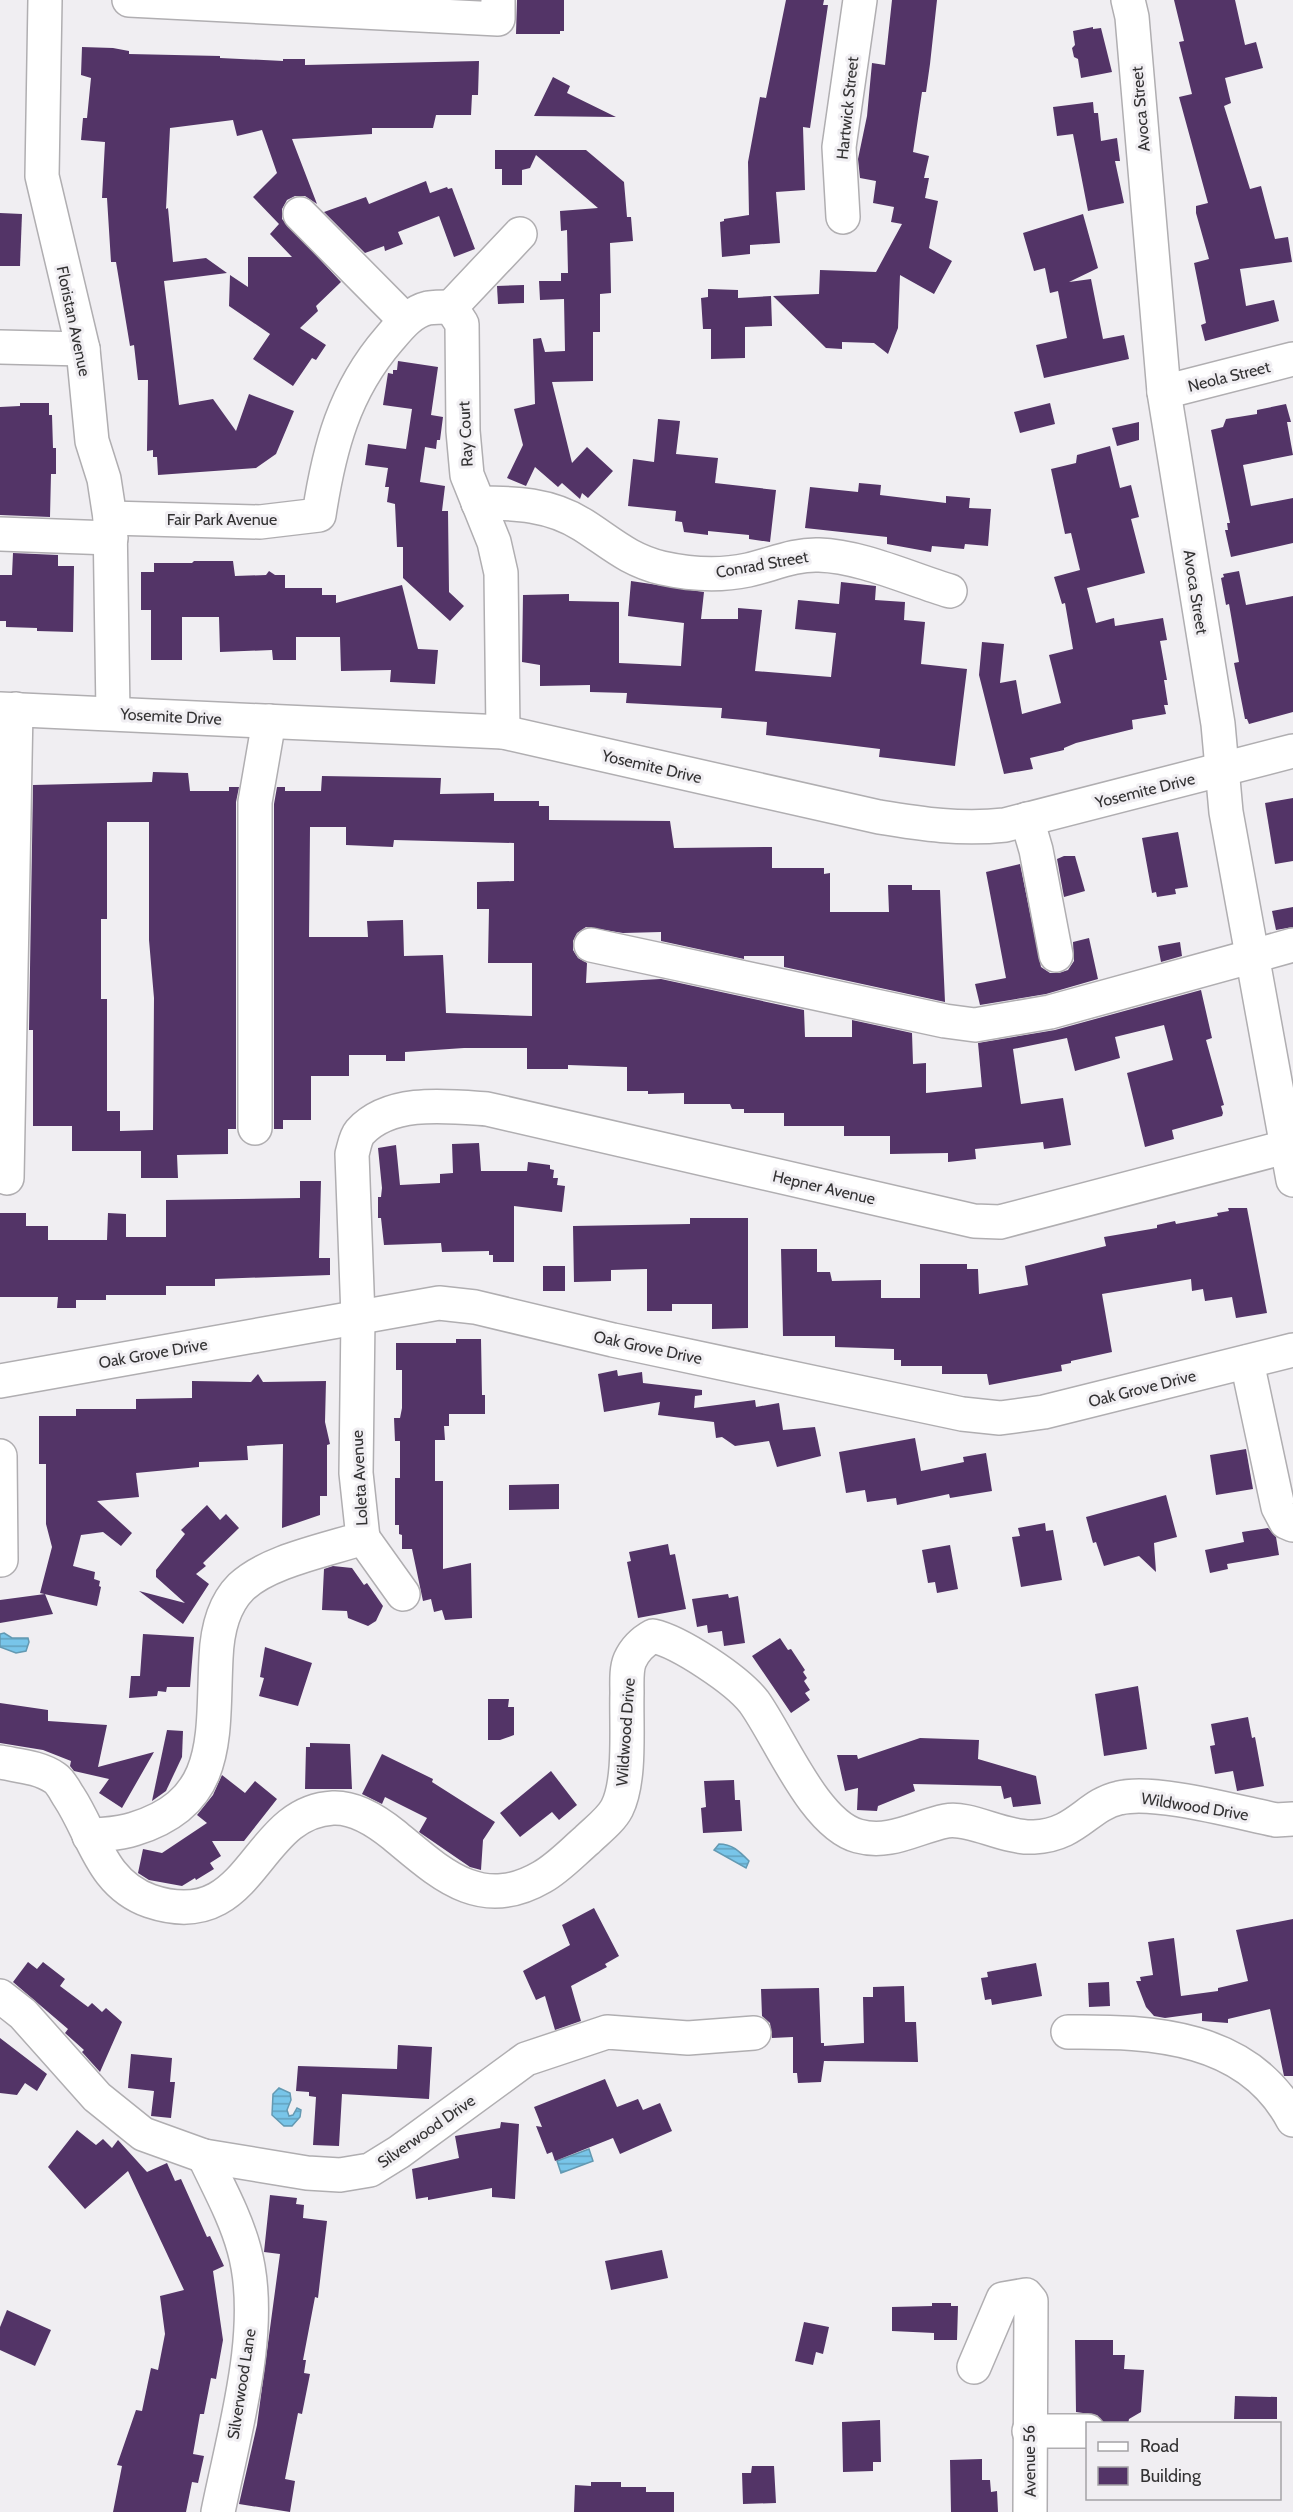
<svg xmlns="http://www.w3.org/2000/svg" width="1293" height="2512" font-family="Cabin,sans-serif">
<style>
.water{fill:url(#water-rules);stroke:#6399b2;stroke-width:1.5}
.building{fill:#533467;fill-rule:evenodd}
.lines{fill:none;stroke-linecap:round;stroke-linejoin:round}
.minor-casing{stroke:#b0aeb1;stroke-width:36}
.minor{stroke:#fff;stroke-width:33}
.labels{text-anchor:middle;stroke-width:6;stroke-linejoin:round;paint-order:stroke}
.street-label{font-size:16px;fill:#333233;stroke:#f0eef2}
</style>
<defs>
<pattern id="water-rules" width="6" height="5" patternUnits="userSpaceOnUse" patternTransform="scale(1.5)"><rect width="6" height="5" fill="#78c5e9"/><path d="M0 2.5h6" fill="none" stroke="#63a1bd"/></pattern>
</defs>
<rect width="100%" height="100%" fill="#f0eef2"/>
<g class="water">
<path d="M4,1633l8,5h16l1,4 -3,9 -10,2 -16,-6v-13z"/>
<path d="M719,1844c13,0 20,7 30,17l-3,7 -32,-18z"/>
<path d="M279,2088l11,5 1,7 -4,10 2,6 4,-1 4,-7 4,2 -1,7 -8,9h-8l-12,-11 1,-21z"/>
<path d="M589,2149l4,12 -32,12 -4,-12z"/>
</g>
<g class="building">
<path d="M517,0h47v31h-4v3h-44z"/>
<path d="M786,0h38l-1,5h5l-18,123 -7,-1 2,63 -29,2 4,51 -30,2v9l-28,3 -2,-35 4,-1v-2l25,-4 -1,-53 12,-65 6,1z"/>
<path d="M892,0h45l-7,64 -4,28h-4l-9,60 16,4 -5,22h5l-4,20 13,3 -9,47 23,13 -18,33 -34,-19 -2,53 -10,26 -14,-11 -32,-1v7l-16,-1 -53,-52 46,-2 1,-24 56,2 26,-48 -11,-2 3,-15 -21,-4 3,-22 -16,-3 -2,-19 9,-43 5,-53 13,2z"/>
<path d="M1174,0h61l10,45 11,-3 7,26 -38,10 6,25 -7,3 26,83 11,-3 14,53 13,-2 4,25 -52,7 6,37 28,-6 5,21 -74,20 -4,-16 5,-2 -12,-60 15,-4 -13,-46v-7l12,-3 -29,-106 13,-3 -13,-52 5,-1z"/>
<path d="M1093,27v2l8,-1 11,44 -31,6 -3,-19 -4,-2 -2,-9 3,-3 -2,-14z"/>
<path d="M82,47l31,1 16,3v3l91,2v2l63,3v-2h22v6l174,-4 -1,34h-6l-1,20h-35l-3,13h-61v6l-80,5 25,65 -12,-8h-10l-8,4 -5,9v10l59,63 -25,24 2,5 -18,17 26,17 -10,15 -4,-2 -19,28 -40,-27 17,-25 -41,-28 1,-31 18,12v-30h44l-22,-23 9,-10 -26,-27 24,-24 -15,-43 -25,6 -4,-16 -63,8 -4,81 2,-1 5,54 33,-4 21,15 -63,8 15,124 34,-6 23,32 13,-37 45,17 -18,43 -20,14 -98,7 -1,-18h-4v-7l-6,1 1,-71h-10l-4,-35 -4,1 -14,-84h-5l-4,-64h-5l3,-56 -24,-2 2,-22h4l4,-40 -10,-3z"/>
<path d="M553,77l17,9 -3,7 49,24 -82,-1z"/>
<path d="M1093,102l1,11h4l3,28 16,-3 3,23h-5l9,42 -36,8 -15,-77 -16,2 -4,-29z"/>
<path d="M495,150h91l38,32 3,35h4l2,24 -23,2 1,50 -11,1v38h-7v49l-41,1 20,81 15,-16 26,24 -25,27 -6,-5 -2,6 -18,-16 -4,4 -23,-20 -9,19 -19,-8 16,-33 -9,-36 21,-5 -2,-65 8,-1 4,14 20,-1 -1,-52 -24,1 -1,-19h22v-8h7l-1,-43 -6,1 -1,-20 38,-3 -62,-53 -6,13 -8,2v15h-20v-16h-7z"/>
<path d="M426,181l4,12 17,-6 1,2 4,-1 23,61 -21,8 -15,-41 -41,16 5,12 -18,7 -1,-5 -19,7 -41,-41 42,-15 3,7z"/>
<path d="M0,213l22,1 -2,52h-20z"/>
<path d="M1083,214l15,54 -29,14 22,-3 12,60 21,-4 5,24 -85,19 -8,-33 31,-7 -9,-47 -8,2 -5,-25 -11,3 -11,-38z"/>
<path d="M524,285v18l-26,1 -1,-18z"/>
<path d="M708,289l30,1v8l33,-2 1,30 -27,1v31l-34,1v-30h-8l-2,-31 7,-1z"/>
<path d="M398,361l40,6 -7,48 12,2 -3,23h-3l-1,9 -11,-2 -5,35 25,4 -3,25h6l1,81 15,14 -14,15 -47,-43v-31h-6l-2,-43 -8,-2 2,-15h-4l3,-19 -23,-3 3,-21 38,5 6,-40 -29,-4 5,-32 5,1v-4h4z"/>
<path d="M20,403h29v12h3l1,33h3v26h-5l-1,43 -50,-2v-108l20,-1z"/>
<path d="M1050,403l5,21 -35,9 -6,-21z"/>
<path d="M1286,404l5,18h-4l6,33 -50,10 8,41 42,-8v45l-62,14 -6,-27h3l-1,-7h3l-19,-93 12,-3 3,-8 31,-5v-4z"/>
<path d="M658,419l22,2 -4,33 42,4 -3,25 61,7 -6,52 -21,-3v-4l-41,-4v4l-24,-3 -2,-10 -7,-1 1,-10 -48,-5 5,-47 21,3z"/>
<path d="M1139,422v18l-22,6 -5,-18z"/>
<path d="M1110,446l10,42 11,-3 8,32 -8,2 14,54 -58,15 9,35 18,-5 1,8 48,-8 4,22 -7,1 7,39h-3l4,25h-4l2,9 -34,6 1,9 -57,14 -12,5v2l-34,8 3,11 -29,5 -25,-99 3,-33 22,2 -4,39 16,-3 6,34 39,-11 -12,-48 24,-6 -8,-46 -3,1 -8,-27 26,-7 -9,-37 -6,1 -14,-65 25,-6 1,-8z"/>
<path d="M859,483l22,2 -1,10 66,8v-7l24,2 -1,10 22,1 -3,37 -23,-2 -1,5 -32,-3 -1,6 -44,-8v-7l-82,-9 5,-41 48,5z"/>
<path d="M13,553l45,2v11h16l-1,66 -36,-1v-3l-31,-1v-6h-6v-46h12z"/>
<path d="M194,561h39l2,15 31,-1 3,-4 6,4h10v13h37v7h14v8l66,-18 16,64 20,1 -3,34 -45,-2 1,-12 -50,1 -1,-34h-44v23h-23l-1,-10 -52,2 -1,-35h-37v43h-31v-50h-10v-38h13v-9h38z"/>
<path d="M1239,571l7,34 47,-9v116l-44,12 -2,-5h-2l-11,-56 5,-1 -10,-58 -3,1 -5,-27 3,-1 -1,-3z"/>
<path d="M631,581l73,11 -3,27h37v-11l24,2 -7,61 76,6 5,-44 -41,-4 3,-29 41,4 2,-22 35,4 -1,14 30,2 -1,18 21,2 -4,42 46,5 -12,97 -76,-9 1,-8 -114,-14 1,-13 -46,-4 1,-10 -96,-5 1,-10 -37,-1v-7l-50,1v-21l-18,-3 1,-67 46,-1v7l50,1v61l62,3 3,-43 -56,-7z"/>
<path d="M153,772l35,1 2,18h39v-4h10l-3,15v327h-8v25l-51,1 1,23h-37v-27h-69v-25h-39v-96h-4l4,-245 119,-3zM107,822h42v118l5,58 -1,132 -33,1v-20h-13v-112h-6v-80h6z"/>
<path d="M322,776l119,2 -1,16 54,-1v8h45v5h10v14l121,1 4,27 98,-1v21h52v6l6,-1v39h59l-1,-27h24v5h28l5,112 -161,-35v-11h-40v3l-83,-18v-9l-38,1 -37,-6 -9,6 -4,8v9l5,8 9,5 -1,20 75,-4 143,31 1,27h47v-17l60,13 1,31 13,-1v30l56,-6 -4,-44 77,-13 146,-40 11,48 -6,2 18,65 -3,1 2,7 -1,3 -50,14 2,9 -29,8 -18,-74 46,-13 -9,-35 -49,12 5,21 -45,13 -8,-33 -54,11 8,55 42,-6 8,47 -27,4 -1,-7 -68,7 1,10 -28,3v-9l-58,1v-18h-46v-10h-60v-13h-40v-4h-12l-2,-5h-46v-11l-36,1v-3h-21v-24l-59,-2v4h-41v-21h-63l-59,4v9h-19v-6h-37v21h-38v44h-28v9h-9v-325l3,-17h8v4h36zM310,827h36v18l47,2 1,-7 120,3v38l-37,1v27h12l-1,54h44v53l-86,-3 -3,-58 -39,1 -1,-36 -36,1 1,16h-59z"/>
<path d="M1293,798v63l-18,3 -10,-61z"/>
<path d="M1178,832l10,55 -13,2 1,5 -19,3 -1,-5 -4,1 -10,-55z"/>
<path d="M1064,856h11l10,35 -21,6 -7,-38z"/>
<path d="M1020,864l21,103 9,6h9l9,-3 6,-9 -1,-19 16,-4 9,41 -52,15 -66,11 -5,-21 31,-6 -20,-106z"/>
<path d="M1293,907v20l-17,3 -4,-19z"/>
<path d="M1180,942l2,14 -21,6 -3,-16z"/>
<path d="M479,1143l2,28h46l1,-9 22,3v4l4,1 -1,8h5l-1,7 8,1 -3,26 -48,-6v56h-21v-7h-4v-4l-47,1 -1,-9 -57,2 -3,-27h-3v-21h3l1,-9 -4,-40 18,-3 4,40 40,-2v-9l13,-1 -1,-29z"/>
<path d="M300,1181h21l-2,77h11v17l-115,4v7h-49v9h-60v5h-30v8h-19l1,-11h-58v-84h26v13h22v14h59l1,-27 18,1v23h40v-37l134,-2z"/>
<path d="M1228,1208h19l20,105 -31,5 -4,-21 -27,4 -2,-12 -11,2 -1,-12 -89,15 10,58 -41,9v2l-10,2 1,6 -73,14 -2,-11h-45v-8h-41v-6h-7v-11l-59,-2v-11h-52l-2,-87h36v23h13l2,9 49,-1v18h39v-34h47v5h11l1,25 49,-9 -3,-19 81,-20 -2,-9 53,-9v-3l18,-4 1,3 42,-8 -1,-3 12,-2z"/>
<path d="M690,1218h58v110l-36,1v-25h-40v7h-25v-42l-36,1v11l-37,1 -1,-56 117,-2z"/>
<rect x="543" y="1266" width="22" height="25"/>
<path d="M456,1339h25l1,56h3v19h-36v12h-5l1,14h-10v41h8v88l28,-6 1,55 -27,2 -3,-10 -8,2 -3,-13 -8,2 -11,-52h-10v-14l-3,-1v-9h-4v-47h5v-37h-5l-1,-23h6l2,-10v-38h-6v-27h60z"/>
<path d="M617,1370l1,6 24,-4 1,11 59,7v5l-7,1 -1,12 61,-8 1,7 23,-4 4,27 32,-3 6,29 -44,11 -8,-26 -34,5 -13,-9 -6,1 -2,-16 -56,-7 2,-13 -56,10 -6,-38z"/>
<path d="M258,1374l5,8 63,-1 -1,41 5,22 -3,1v51h-7v19l-38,13 1,-84 -36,2 1,14 -49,2v5l-63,6 3,24 -42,4 35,32 -11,13 -18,-14 -22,3 -8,31 22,6 -1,7 6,2 -1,5 2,1 -4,19 -57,-13 12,-46 -6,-23v-60h-7v-48h37v-7h60v-10l56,-1v-17l59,1z"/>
<path d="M915,1438l6,33 43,-9 -1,-5 23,-4 6,38 -42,7 -1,-4 -52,11 -1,-7 -29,4 -2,-12 -19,3 -7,-41z"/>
<path d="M1246,1449l7,40 -37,6 -6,-40z"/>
<path d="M559,1484v25l-50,1v-25z"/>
<path d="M1166,1495l11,42 -23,6 2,29 -17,-16 -35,10 -8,-24 -3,1 -7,-26z"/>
<path d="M207,1505l13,15 6,-6 13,14 -36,35 3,3 -10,8 13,10 -26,40 -44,-33 46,12 -29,-26v-7l29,-36 -4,-4z"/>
<path d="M1045,1523l1,8 7,-1 9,50 -41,7 -9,-50 8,-1 -2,-8z"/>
<path d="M1268,1528l8,9 3,18 -52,9 1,5 -18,4 -5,-23 39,-8 -2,-10z"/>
<path d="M668,1544l2,11 5,-1 11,55 -48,9 -11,-56 4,-1 -2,-9z"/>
<path d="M950,1545l8,44 -21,4 -2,-11 -7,1 -6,-33z"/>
<path d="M333,1566l19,2 12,17 3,-2 16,23 -7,15 -8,5 -20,-8 -1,-7 -25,-1 2,-41z"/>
<path d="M45,1594l8,20 -53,9v-23z"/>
<path d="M728,1594l1,4 9,-2 7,47 -21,3 -2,-15 -14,2 -1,-8 -10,2 -5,-28z"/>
<path d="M143,1634l51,3 -4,50h-23l-1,5 -8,-1 -1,5 -28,2 2,-22h9z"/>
<path d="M780,1638l8,12 3,-1 14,21 -2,2 4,6 -3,3 6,9 -5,3 5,7 -19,13 -39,-57z"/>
<path d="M265,1647l47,16 -14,43 -39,-10 5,-18 -4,-1z"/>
<path d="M1138,1686l9,63 -43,7 -9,-62z"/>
<path d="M488,1699h21l-1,8h6v28l-14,5h-12z"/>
<path d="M0,1703l48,7v11l59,4 -9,42 56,-15 -32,56 -23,-15 10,-14 -35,-8 -4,-5 1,-5 -28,-11 -43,-7z"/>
<path d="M1248,1717l4,21 3,-1 9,49 -27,5 -4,-20 -18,3 -5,-28 5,-1 -4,-21z"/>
<path d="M167,1730l16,1 -1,26 -16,34 -14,10z"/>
<path d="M920,1738l59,2 -1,19 58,17 5,28 -28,3 -2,-10 -7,2 -3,-13 -88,-2 2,7 -37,15 -1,5 -20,-1 1,-22 -13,3 -8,-36h20l1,4z"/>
<path d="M310,1743l40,1 2,45h-47l1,-42h4z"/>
<path d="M382,1754l51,25 -1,3 63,40 -12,18 -2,30 -11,-3 -51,-35 8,-14 -42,-21 -3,7 -20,-10z"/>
<path d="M551,1771l26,34 -18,15 -7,-8 -32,25 -20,-24z"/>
<path d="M222,1775l23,18 10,-12 22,18 -33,42h-32l9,15 -11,7 4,6 -18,11 -1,-2 -13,8 -33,-6 -11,-7 5,-24 19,4 45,-30 -10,-8 16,-20z"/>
<path d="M734,1780l1,20h5l2,31 -39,2 -2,-25 5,-1 -2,-26z"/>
<path d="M594,1908l25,48 -14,8 2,3 -36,19 10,35 -26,9 -10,-34 -9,4 -13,-29 47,-26 -8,-20z"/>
<path d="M1293,1919v157h-9l-14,-67 -42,10v4l-26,-2v-8l-37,5 -11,-2 -8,-9 -10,-26h5l-1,-4 13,-2 -5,-33 26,-4 7,58 37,-5v-3l30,-7 -12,-51z"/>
<path d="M28,1962l9,7 6,-7 22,17 -5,7 28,21 4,-4 10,9 4,-4 16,14 -22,50 -18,-20 2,-2 -19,-17 3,-4 -55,-47z"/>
<path d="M1036,1963l6,33 -50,9 -1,-6 -6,1 -4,-22 7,-1 -1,-5z"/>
<path d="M1109,1982l1,24 -21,1 -1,-24z"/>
<path d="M904,1986l1,36h11l2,40 -94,-1 -3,21 -23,1 -1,-10h-4v-36l-21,1 -2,-15 -8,-7 -1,-27 58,-1 2,55h3v3l40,-3 -1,-46h10v-10z"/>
<path d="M0,2038l47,36 -10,17 -12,-8 -8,12 -17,-2z"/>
<path d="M398,2045l34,2 -3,52 -87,-5 -3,52 -26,-1 3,-48 -7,-1v-4l-13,-1 2,-25 99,3z"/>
<path d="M131,2054l41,4 -2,24h5l-4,36 -20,-2 3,-25 -26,-3z"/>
<path d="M605,2079l12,28 21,-8 5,11 17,-7 12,28 -52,23 -7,-16 -58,23 -3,-9 -5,2 -11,-28 6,1 -8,-20z"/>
<path d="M501,2122l18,2 -4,75 -23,-2v-9l-64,12v-3l-12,2 -4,-30 47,-11 -4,-22 45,-8z"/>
<path d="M77,2130l19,15 7,-6 9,9 6,-8 29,32 20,-9 8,18 6,-2 26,58 3,-1 14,30 -11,5 10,69 -7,39 -5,-1 -7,36h-4l-7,40 11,2 -6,27 -6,-1 -6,30h-73l9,-46 -5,-1 19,-55 6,1 9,-43 7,2 7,-36 -5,-38 24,-6 -56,-119 -43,38 -37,-42z"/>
<path d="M270,2195l27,3 -1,6 8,1 -1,13 24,3 -9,77 -3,-1 -12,63h3l-2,13 6,1 -8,40 -4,-1 -13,66 10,2 -5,31 -51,-8 18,-79 23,-171 -16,-2z"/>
<path d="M662,2250l6,28 -57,12 -6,-29z"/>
<path d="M932,2303h19v3h7l-1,34h-23v-7l-42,-2v-24l40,-1z"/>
<path d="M7,2310l44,20 -16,36 -35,-16v-23z"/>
<path d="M804,2322l25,5 -6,27 -7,-2 -3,13 -18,-4z"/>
<path d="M1075,2340h38v15h12l-1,14 20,1 -3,42 -12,7 -1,5h-23l-8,-9 -21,-3z"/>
<path d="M1235,2396l42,1v22h-43z"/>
<path d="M880,2420l1,42h-8v9l-30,1 -1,-50z"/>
<path d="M982,2459v21h8l1,12 6,-1 1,21h-47l-1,-52z"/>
<path d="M752,2466h22l2,37 -33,1 -1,-31h9z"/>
<path d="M591,2482h30v5h25v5h28v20h-100l1,-27 16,1z"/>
</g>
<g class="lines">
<g class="minor-casing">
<g id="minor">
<path d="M45,0l-3,176 41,173 9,92 12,38 6,39 3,195"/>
<path d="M129,0l369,19v-19"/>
<path d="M1128,0l4,17 32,375 54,332 8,88 67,368"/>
<path d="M300,214l105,106"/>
<path d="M843,217l-4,-70 21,-147"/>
<path d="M451,307l11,17 1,107 4,44 27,67 7,31 2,159"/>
<path d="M451,307l69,-73"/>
<path d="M0,347l83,2"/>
<path d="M1164,392l129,-33"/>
<path d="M478,503c37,0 72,1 105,22 27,17 45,35 79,43 27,6 58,8 86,2 23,-5 46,-16 71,-15 41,1 91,24 131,36"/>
<path d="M110,518l150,4 59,-7c10,-66 25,-124 70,-176 11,-13 22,-27 39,-31 7,-1 16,-1 23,-1"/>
<path d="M0,534l111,4"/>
<path d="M0,709l503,23 376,85c43,7 82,13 126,8l288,-74"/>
<path d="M1027,819l9,31 20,105"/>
<path d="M591,945l354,76 30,4 75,-13 243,-67"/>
<path d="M255,1128v-326l14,-81"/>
<path d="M7,1178l9,-469"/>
<path d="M1247,1362l31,145 8,15 7,3"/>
<path d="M0,1381l439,-78 36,4 138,33 349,74 38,4 44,-6 249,-62"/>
<path d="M0,1456l1,104"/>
<path d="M363,1538l40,56"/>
<path d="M0,1762c19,4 39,5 55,16 6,4 10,13 14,19 25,38 32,87 81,104 104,35 102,-89 183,-93 22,-1 45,14 61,27 46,38 86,78 148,42 16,-9 31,-25 45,-37 9,-9 24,-20 30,-32 14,-28 9,-83 10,-115 0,-10 -1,-24 3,-33 5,-11 12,-18 23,-24 27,6 84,44 101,66 26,36 60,122 104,134 32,9 58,-9 88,-15 23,-5 59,18 88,16 43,-2 53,-32 85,-39 35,-9 118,14 157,22l17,-1"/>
<path d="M89,1836c14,-2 31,-2 45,-7 89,-27 78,-94 82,-171 1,-25 7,-53 25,-71 27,-26 86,-37 122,-49l-7,-65 2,-156 -6,-163c2,-6 3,-16 8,-22 30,-33 87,-26 127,-23l487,112 26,1 293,-77"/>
<path d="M0,1996l23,18 74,83 46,37 61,22 103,17 33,2 30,-5 29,-18 127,-93 81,-27 81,6 66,-5"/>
<path d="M1068,2032c85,-1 181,4 225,88"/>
<path d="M204,2156c14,30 31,60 40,93 22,78 -10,183 -26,263"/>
<path d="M974,2367l29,-68 23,-4 5,6 -1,211"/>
<path d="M1029,2431h59"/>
</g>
</g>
<use href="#minor" class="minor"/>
</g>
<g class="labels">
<g class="street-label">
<text transform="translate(847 108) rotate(-84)" y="6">Hartwick Street</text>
<text transform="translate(1140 109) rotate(-95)" y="6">Avoca Street</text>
<text transform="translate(74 321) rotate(78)" y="6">Floristan Avenue</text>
<text transform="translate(1229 376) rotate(-14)" y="6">Neola Street</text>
<text transform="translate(465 434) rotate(-93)" y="6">Ray Court</text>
<text x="222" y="525">Fair Park Avenue</text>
<text transform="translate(762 564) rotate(-10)" y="6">Conrad Street</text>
<text transform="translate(1196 592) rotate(81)" y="6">Avoca Street</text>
<text transform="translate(171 716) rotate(3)" y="6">Yosemite Drive</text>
<text transform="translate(652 766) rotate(13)" y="6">Yosemite Drive</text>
<text transform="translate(1145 790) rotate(-14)" y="6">Yosemite Drive</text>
<text transform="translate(824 1187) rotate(13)" y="6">Hepner Avenue</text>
<text transform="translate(648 1347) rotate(12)" y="6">Oak Grove Drive</text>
<text transform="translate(153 1353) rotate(-10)" y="6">Oak Grove Drive</text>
<text transform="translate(1142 1388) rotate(-14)" y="6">Oak Grove Drive</text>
<text transform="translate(359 1478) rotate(-93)" y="6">Loleta Avenue</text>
<text transform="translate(625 1732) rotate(-86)" y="6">Wildwood Drive</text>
<text transform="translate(1195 1806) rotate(9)" y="6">Wildwood Drive</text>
<text transform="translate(426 2131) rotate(-35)" y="6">Silverwood Drive</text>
<text transform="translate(241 2384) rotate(-81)" y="6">Silverwood Lane</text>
<text transform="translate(1029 2461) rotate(-91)" y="6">Avenue 56</text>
</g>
</g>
<rect x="1086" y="2422" width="195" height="78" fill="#f0eef2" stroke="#a4a3a6" stroke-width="1.5"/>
<rect x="1098" y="2442" width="30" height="9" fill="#ffffff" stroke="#a4a3a6" stroke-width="1.5"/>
<text x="1140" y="2452" font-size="18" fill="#333233">Road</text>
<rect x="1098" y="2467" width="30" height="18" fill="#533467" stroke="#a4a3a6" stroke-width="1.5"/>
<text x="1140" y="2482" font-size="18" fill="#333233">Building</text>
</svg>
